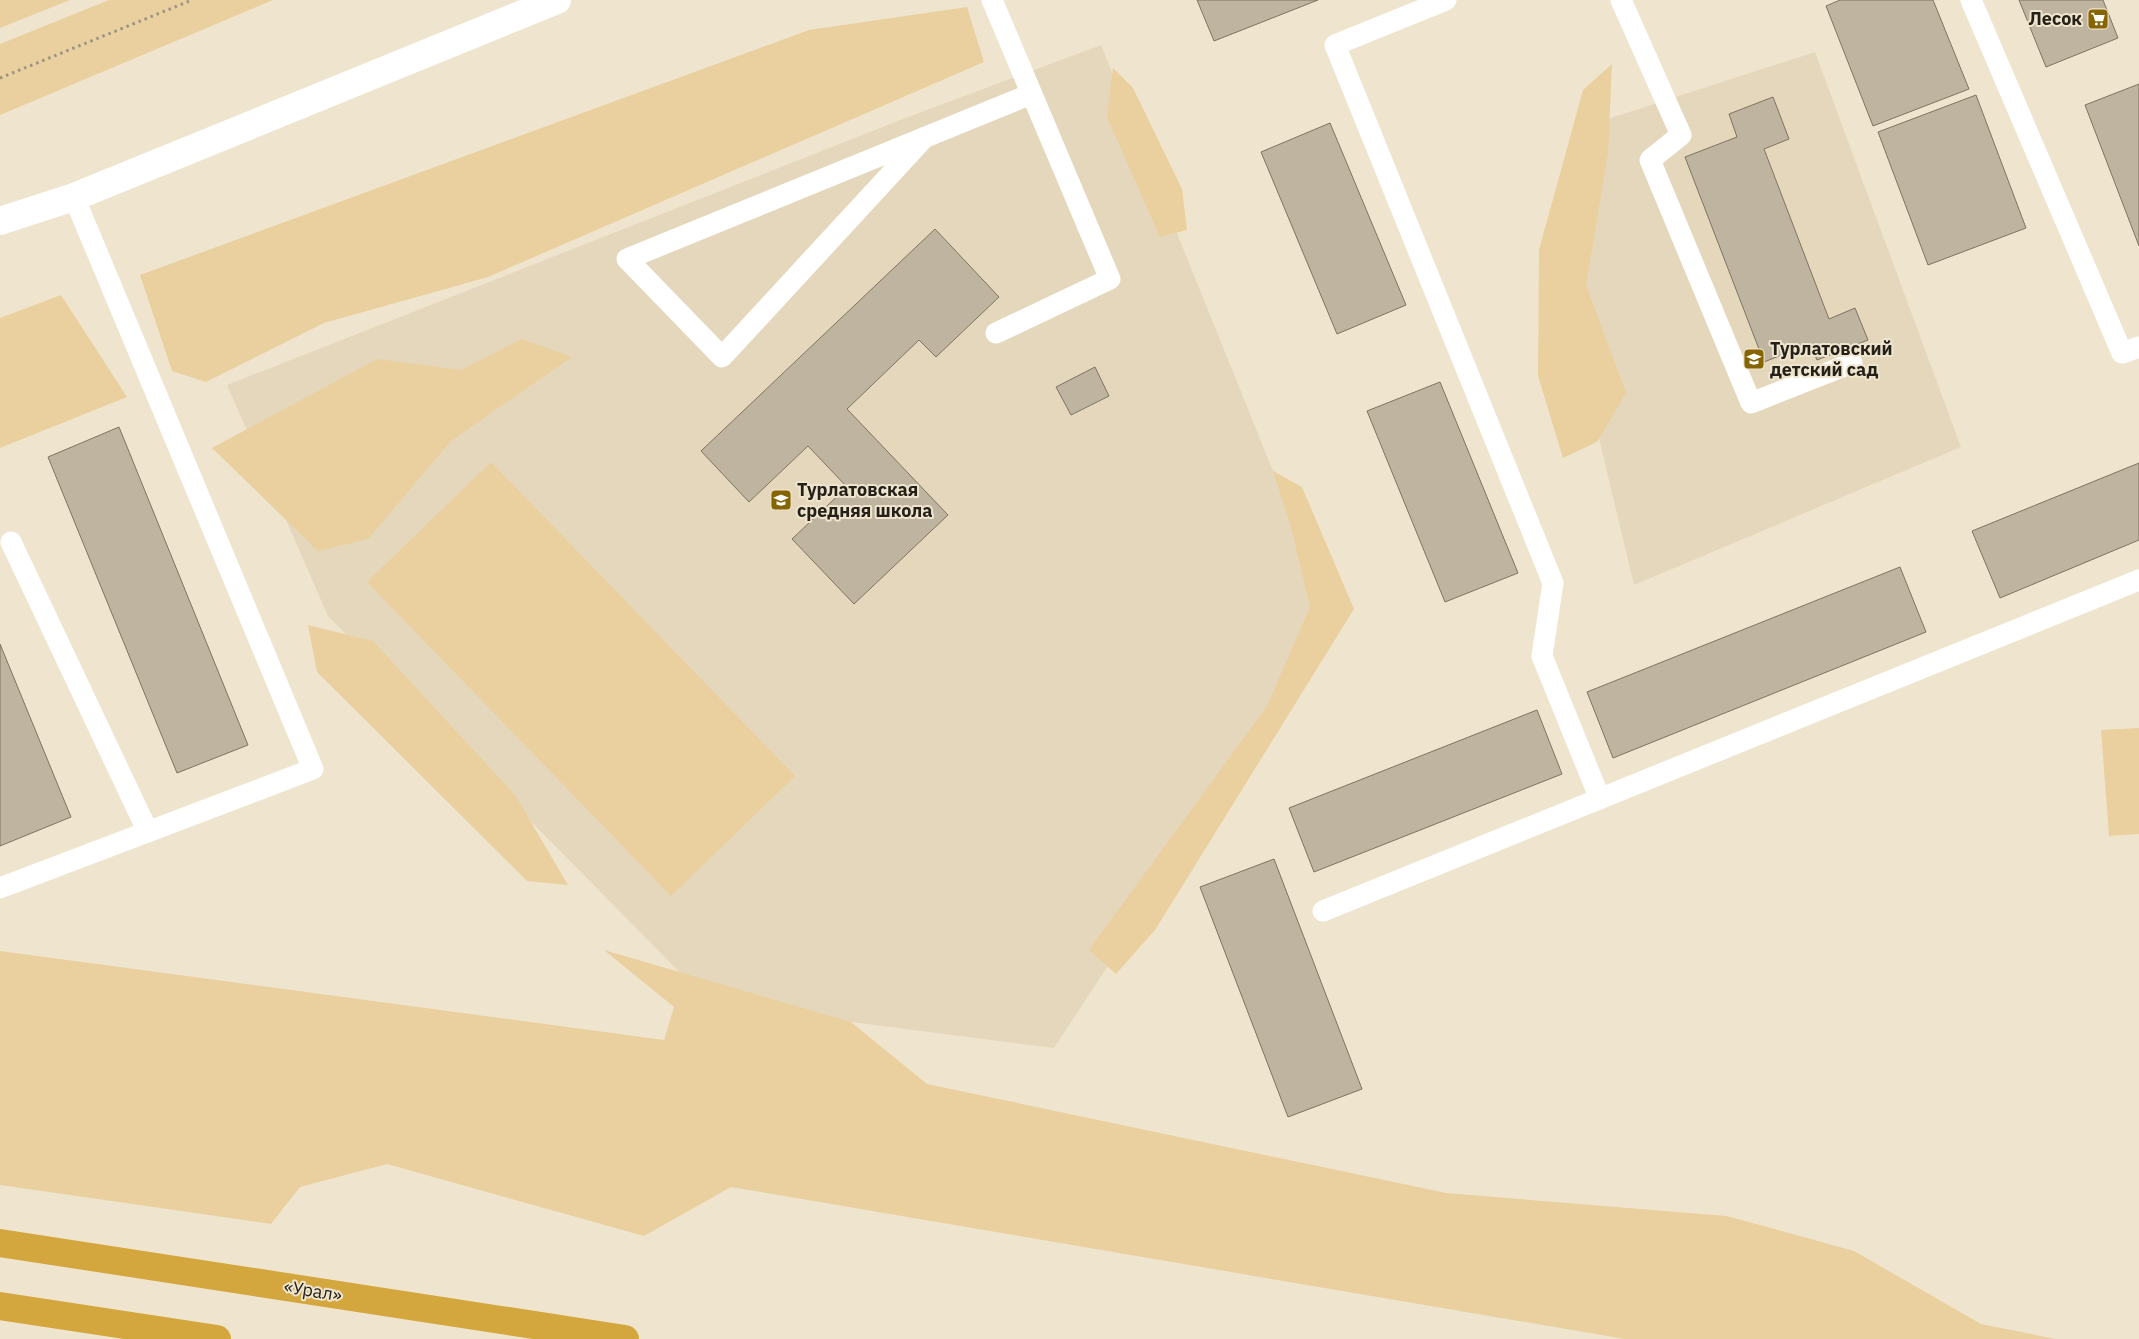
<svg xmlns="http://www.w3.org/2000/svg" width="2139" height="1339" font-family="'IBM Plex Sans',sans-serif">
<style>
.built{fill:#e5d7bc}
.green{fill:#e9d09e}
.building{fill:#beb49f;stroke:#7d7461}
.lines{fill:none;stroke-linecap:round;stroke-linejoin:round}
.path{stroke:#9b9383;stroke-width:3;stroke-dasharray:2.5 4;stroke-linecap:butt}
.lane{stroke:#fff;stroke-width:21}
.secondary{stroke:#fff;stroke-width:28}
.highway{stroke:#d4a73e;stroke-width:28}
.labels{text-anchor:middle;stroke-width:4;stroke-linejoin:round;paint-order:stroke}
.poi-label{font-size:18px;font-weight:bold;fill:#252119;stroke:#efe5cf;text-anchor:start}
.street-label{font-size:18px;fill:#252119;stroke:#efe5cf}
</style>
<rect width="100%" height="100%" fill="#efe5cf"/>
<g class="built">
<path d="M1101,45l233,577 -280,426 -343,-44 -383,-388 -101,-231 676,-266z"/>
<path d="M1815,52l146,395 -327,138 -75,-314 24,-144z"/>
</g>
<g class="green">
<path d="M0,0h70l-70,28z"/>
<path d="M109,0h164l-273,115v-71z"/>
<path d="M967,7l17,55 -496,215 -164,46 -118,59 -34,-11 -32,-96 669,-245z"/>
<path d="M1612,64l-4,89 -22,132 40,108 -29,49 -34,16 -25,-82 1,-126 44,-160z"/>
<path d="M1113,68l20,20 49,101 5,41 -27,7 -53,-120z"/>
<path d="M61,295l66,102 -127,51v-130z"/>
<path d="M522,339l50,18 -121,84 -83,98 -50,12 -106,-103 165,-89 84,11z"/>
<path d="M491,462l304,314 -124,120 -304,-314z"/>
<path d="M1273,471l29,16 52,122 -199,321 -39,44 -27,-24 178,-244 43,-99 -19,-80z"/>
<path d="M308,625l65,16 142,154 53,90 -41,-4 -210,-209z"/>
<path d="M2139,728v106l-30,2 -8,-106z"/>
<path d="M604,950l247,72 76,62 519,109 281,23 127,35 127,73 75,15h-431l-894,-152 -87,49 -257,-72 -87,23 -29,37 -271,-39v-234l664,89 10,-33z"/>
</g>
<g class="building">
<path d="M1197,0h121l-104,41z"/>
<path d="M1840,0h93l36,89 -96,37 -47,-120z"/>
<path d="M2019,0h84l15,38 -72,29z"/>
<path d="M2139,84v162l-54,-141z"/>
<path d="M1976,95l50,133 -98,37 -50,-133z"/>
<path d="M1773,97l16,42 -25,10 65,170 26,-11 13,32 -51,20 -7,-16 -46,18 -79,-205 52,-20 -8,-23z"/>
<path d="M1330,123l76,182 -69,29 -76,-182z"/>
<path d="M935,229l64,68 -63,60 -17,-17 -72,69 101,106 -94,89 -62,-65 55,-52 -39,-41 -59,56 -48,-51z"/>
<path d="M1095,367l14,29 -38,19 -15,-28z"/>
<path d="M1440,382l78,191 -73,29 -78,-191z"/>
<path d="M119,427l129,318 -71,28 -129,-316z"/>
<path d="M2139,463v77l-139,58 -28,-67z"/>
<path d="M1900,567l26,65 -313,126 -26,-66z"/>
<path d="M0,644l71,173 -71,29z"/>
<path d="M1537,710l25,64 -248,98 -25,-64z"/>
<path d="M1274,859l88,230 -74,28 -88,-230z"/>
</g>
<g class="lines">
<path class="path" d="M0,78l192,-78"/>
<g class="lane">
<path d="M992,0l118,279 -114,54"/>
<path d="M1446,0l-111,45 218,538 -11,73 58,143"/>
<path d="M1621,0l60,135 -31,25 101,243 101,-40"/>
<path d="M1971,0l151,353 17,-6"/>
<path d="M925,137l-203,220 -95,-98 404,-165"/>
<path d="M11,542l137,290"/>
<path d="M0,888l313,-119 -239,-572"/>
<path d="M1323,911l816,-331"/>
</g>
<path class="secondary" d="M0,221l74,-24 483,-197"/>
<g class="highway">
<path d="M0,1243l625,96"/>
<path d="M0,1306l217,33"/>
</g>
</g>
<defs>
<g id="supermarket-square" transform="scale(1.125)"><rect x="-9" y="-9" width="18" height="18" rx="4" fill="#866400" stroke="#efe5cf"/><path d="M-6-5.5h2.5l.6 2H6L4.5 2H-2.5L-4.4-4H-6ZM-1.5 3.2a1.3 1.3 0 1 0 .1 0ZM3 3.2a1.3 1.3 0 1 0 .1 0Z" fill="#fff"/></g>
<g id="school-square" transform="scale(1.125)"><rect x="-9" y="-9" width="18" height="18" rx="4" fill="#866400" stroke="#efe5cf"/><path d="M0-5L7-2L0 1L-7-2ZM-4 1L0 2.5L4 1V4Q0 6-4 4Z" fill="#fff"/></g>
</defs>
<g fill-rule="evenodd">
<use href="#supermarket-square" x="2098" y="19"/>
<use href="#school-square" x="1754" y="359"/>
<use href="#school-square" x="781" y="500"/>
</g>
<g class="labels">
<g class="poi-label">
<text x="2082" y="25" text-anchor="end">Лесок</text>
<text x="1770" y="355">Турлатовский<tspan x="1770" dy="21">детский сад</tspan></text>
<text x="797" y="496">Турлатовская<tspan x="797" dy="21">средняя школа</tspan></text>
</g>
<g class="street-label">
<text transform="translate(313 1291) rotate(9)" y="6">«Урал»</text>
</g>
</g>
</svg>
